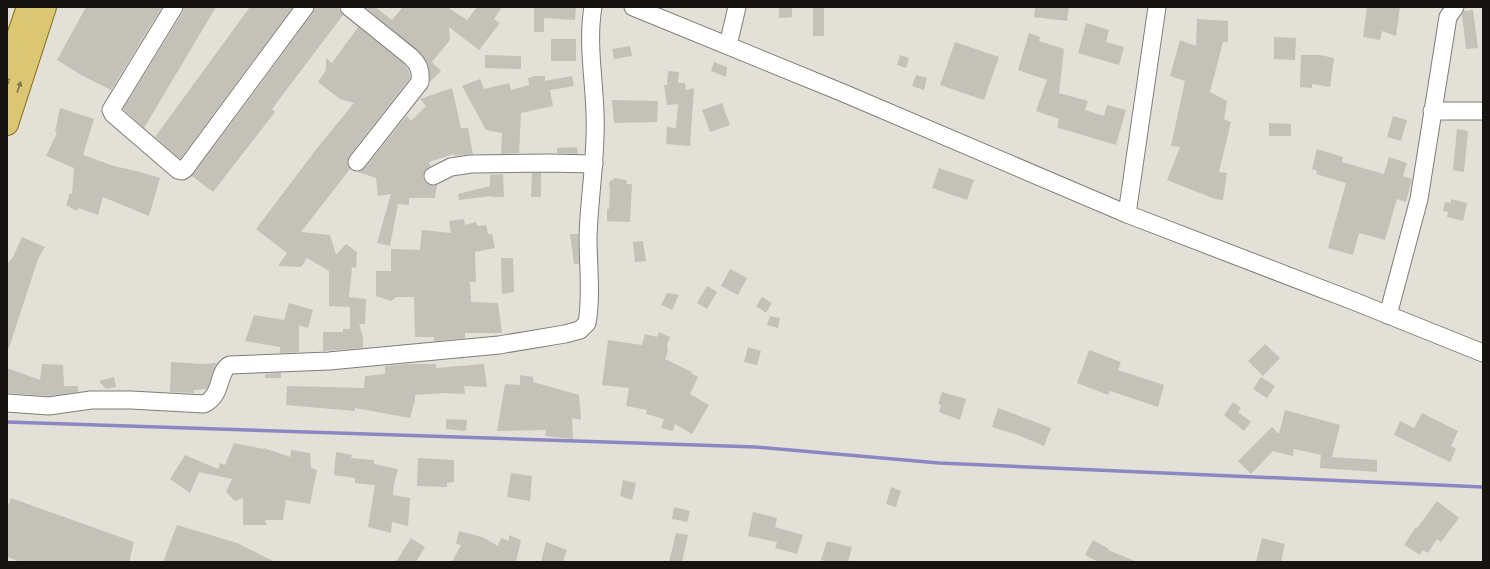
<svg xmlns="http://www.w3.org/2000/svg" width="1490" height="569" font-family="'Exo 2',sans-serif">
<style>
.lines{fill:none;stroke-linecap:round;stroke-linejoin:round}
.stream{stroke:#8c87c2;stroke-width:3.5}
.building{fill:#c3c1b8}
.minor-casing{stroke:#7f7d75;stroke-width:19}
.major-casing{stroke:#856f14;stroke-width:24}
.minor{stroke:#fff;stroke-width:17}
.major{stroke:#dac673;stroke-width:22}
.oneway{fill:#817647}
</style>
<rect width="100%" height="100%" fill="#e3e0d7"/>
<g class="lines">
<path class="stream" d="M7,422l749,25 183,16 544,24"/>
</g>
<g class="building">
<path d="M86,7h76l-51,83 -28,-14 -26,-16z"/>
<path d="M184,7h32l-72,121 -21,-19 60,-97z"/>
<path d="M250,7h43l-113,152 -25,-22z"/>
<path d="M315,7h24l1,4 3,4 -71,94 3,3 -62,80 -21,-16 121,-163z"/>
<path d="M365,7h10l17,13 11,-13h44l20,13 10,-13h25l-8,12 6,4 -21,27 -30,-23 1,13 -18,22 9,9 -11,11 -2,-17 -7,-11z"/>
<path d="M534,7h42l-1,13 -31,-2v14h-10z"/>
<path d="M779,7h13v10l-13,1z"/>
<rect x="813" y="7" width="11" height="29"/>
<path d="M1035,7h34l-2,14 -33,-4z"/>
<path d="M1367,7h33l-4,29 -14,-5 -2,9 -17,-3z"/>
<path d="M1473,10l5,38 -12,1 -4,-34 2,-4z"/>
<path d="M1197,19l31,2v21h-5l-13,50 17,9 -3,18 7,3 -12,50 8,1 -4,27 -8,-1 -48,-19 13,-33 -9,-1 14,-65 -15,-5 10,-36 16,6z"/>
<path d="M1086,23l23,7 -3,12 18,5 -5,18 -41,-12z"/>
<path d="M358,27l46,37 5,7 1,7 -61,78 -2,5 1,4 2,4 -49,63 29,3 6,20 10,-11 11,8 -1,16 -4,-1 -3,30 17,2 -1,25h-6l4,13v11l-40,3v-19h20v-3h7v-22l-21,-1v-35l-22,-13 -6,9 -23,-1 9,-13 -31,-24 62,-82 36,-44 -14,-4 -22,-17 8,-12v-12l6,5z"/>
<path d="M1029,33l11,4 -1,4 25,8 -5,44 29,8 -3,9 19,6 3,-11 19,5 -10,35 -57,-17 -2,-1 2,-8 -23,-8 11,-31 -29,-10z"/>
<path d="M1274,37l22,1 -1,22 -21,-1z"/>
<rect x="551" y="39" width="25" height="22"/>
<path d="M955,42l44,15 -15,43 -44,-15z"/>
<path d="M630,46l2,10 -18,3 -2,-10z"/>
<path d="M485,55l36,1v13l-36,-1z"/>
<path d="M900,55l9,3 -3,10 -9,-3z"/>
<path d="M1301,55h19l14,3 -4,29 -18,-3v4l-12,-1z"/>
<path d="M714,62l13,5 -1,10 -15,-6z"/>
<path d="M668,71l11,1 -1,11h7l1,7 8,-2 -4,58 -24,-2 1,-17 9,1 2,-24 -11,1 -3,-20h3z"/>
<path d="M916,75l11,3 -3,12 -12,-4z"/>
<path d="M534,76h11v5l27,-5 2,10 -24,4 3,16 -32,7 -2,40 -18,1 1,-21 -16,-3 -24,-44 18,-7 4,10 25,-6 2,7 18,-5 -1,-7z"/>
<path d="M452,88l9,40h7l5,26 -18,2 -1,-2 -25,8 1,4 -5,4 -2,6 1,4 3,4 5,2 5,-1 -2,13h-26v7l-11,-1 -8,42 -13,-3 14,-49 -13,2 -2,-18 -18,-6 7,-4 39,-49 3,-3 4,5 15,-15 -6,-7z"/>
<path d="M612,100l46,1 -1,21 -43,1z"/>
<path d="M722,103l8,22 -20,7 -8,-22z"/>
<path d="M60,108l34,11 -11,36 31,11 26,6 20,6 -11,38 -46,-19 -5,18 -20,-7 -1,3 -11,-6 4,-12 2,1 2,-26 -28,-12 11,-23 -2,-1z"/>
<path d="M1393,116l14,4 -6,21 -14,-4z"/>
<path d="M1269,123l22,1v12h-22z"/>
<path d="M1457,129l11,2 -4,41 -11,-2z"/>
<path d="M577,147l1,7 -21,-1v-5z"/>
<path d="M1317,149l26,8 -1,5 42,12 5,-17 18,6 -4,13 9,3 -6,23 -9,-3 -12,41 -26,-7 -6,22 -25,-7 18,-65 -30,-9 1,-3 -5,-2z"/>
<path d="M939,168l35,12 -7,20 -35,-12z"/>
<path d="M532,173h9v24h-10z"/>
<path d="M503,174l1,23h-13v-1l-32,4 -1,-6 32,-8v-11z"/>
<path d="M615,178l11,2 1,4h5l-2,38 -23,-1v-12h2l1,-19 -1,-8z"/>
<path d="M1451,199l16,4 -4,18 -16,-4 1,-5 -5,-1 2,-9 6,1z"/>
<path d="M464,219l1,6 11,-3 1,4 9,-1 2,9h4l3,14 -20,4 1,30h-6l1,20 27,1 4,30h-37v5l-28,3h-3v-4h-19l-1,-40h-18l-5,4 -15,-5v-25h15v-22l29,1 2,-20 29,3 -2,-12z"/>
<path d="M570,234h8l1,30h-5z"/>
<path d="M22,237l23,10 -7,12 -29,89h-2v-84l6,-7z"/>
<path d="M643,241l3,20 -11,1 -2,-20z"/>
<path d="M501,258h12l1,34 -12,2z"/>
<path d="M730,269l17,9 -9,17 -17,-9z"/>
<path d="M707,286l10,6 -10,17 -10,-6z"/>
<path d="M667,293l12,2 -7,15 -11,-5z"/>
<path d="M762,297l10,6 -6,10 -10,-7z"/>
<path d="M289,303l24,7 -5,18 -9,-3v27l-19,1v-6l-35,-6 9,-26 30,5z"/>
<path d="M770,316l10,2 -2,10 -11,-3z"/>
<path d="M659,332l11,5 -3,8 1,6 -3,8 27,13 -1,1 7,4 -8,17 19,11 -17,29 -17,-10 -2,7 -12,-3 3,-9 -18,-5 1,-4 -21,-4 3,-18 -27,-3 6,-45 34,5 3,-11 12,3z"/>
<path d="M1265,344l15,14 -17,18 -15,-15z"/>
<path d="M748,347l13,4 -4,14 -13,-3z"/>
<path d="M1089,350l32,12 -3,8 46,15 -6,22 -48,-16 -2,4 -31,-12z"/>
<path d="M171,362l31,2 15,-1 -10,26 -13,1v3l-24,-1z"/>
<path d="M42,364l21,1 1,21h14v6l-29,4 -42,-3v-25l33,12z"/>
<path d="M406,364h30v4l48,-4 3,23 -23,-1 1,8 -19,-1 -31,2v8h-1l-4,15 -55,-10v3l-69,-6 1,-19 77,2 1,-12 20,-2v-8z"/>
<path d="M281,373v5h-16v-4z"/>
<path d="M520,375l13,2v5l46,13 2,25 -9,-2 1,21 -28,-3 1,-6 -49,1 8,-47 15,1z"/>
<path d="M114,377l2,10 -10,2 -7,-8z"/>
<path d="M1261,377l14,9 -8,12 -14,-9z"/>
<path d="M942,392l24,7 -6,21 -21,-8 2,-7 -3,-1z"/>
<path d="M1233,402l8,6 -3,4 13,10 -7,9 -20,-16z"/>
<path d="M998,408l53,20 -7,18 -26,-11 -26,-8z"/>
<path d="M1285,410l55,15 -8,32 45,3v12l-57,-4 1,-13 -27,-6 -1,7 -20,-5 -22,23 -13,-13 34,-34 7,7z"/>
<path d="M1422,413l36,18 -7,15 5,3 -6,13 -56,-27 6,-14 14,7z"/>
<path d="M446,419l21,1 -1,11 -20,-2z"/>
<path d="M234,443l30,6v-1l26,9 1,-7 19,3 1,15 6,2 -7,34 -24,-4 -3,20h-18l2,5h-24v-27l-8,3 -9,-9 6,-13 -33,-7 -9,21 -20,-14 15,-24 33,14 2,-6 5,2z"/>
<path d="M336,452l16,3 -1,3 23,2v4l24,5 -4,15 -1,11 17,3 -2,28 -16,-4 -1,11 -23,-6 7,-42 -20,-2v-5l-21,-3z"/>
<path d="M418,458l36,2v22l-7,1v4l-30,-1z"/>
<path d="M511,473l21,3 -2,25 -23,-4z"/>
<path d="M623,480l13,3 -4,17 -12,-4z"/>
<path d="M891,487l10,4 -5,16 -10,-3z"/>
<path d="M11,498l123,44 -5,20h-108l-14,-5v-49z"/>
<path d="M1437,501l22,17 -18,24 -4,-3 -9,14 -5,-3 -3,5 -16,-10 12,-18 1,1z"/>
<path d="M674,507l16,4 -3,11 -15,-3z"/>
<path d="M753,512l24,6 -2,9 28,8 -6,19 -22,-6 2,-6 -29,-6z"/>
<path d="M177,525l60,18 38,19h-112z"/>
<path d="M459,531l23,6 16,9 3,-8 8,3v-6l12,5 -5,22h-64l9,-17 -5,-1z"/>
<path d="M676,533l12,2 -6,27h-13z"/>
<path d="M411,538l14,9 -9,15h-20z"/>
<path d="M1262,538l23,6 -4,18h-25z"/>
<path d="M1093,540l16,9 -1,1 29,12h-39l-13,-7z"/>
<path d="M827,541l25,6 -4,15h-19l-8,-2z"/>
<path d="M546,542l21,8 -4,12h-22z"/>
</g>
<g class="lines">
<g class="minor-casing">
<g id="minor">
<path d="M174,7l-63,103 2,4 65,56 4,1 3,-2 120,-162"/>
<path d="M349,7l62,50c8,8 10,13 9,25l-63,80"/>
<path d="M633,7l208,85 286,122 229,88 127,51"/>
<path d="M728,45l9,-38"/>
<path d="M1432,111h51"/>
<path d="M433,176l18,-9 20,-3 77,-1 46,1"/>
<path d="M1127,214l30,-207"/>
<path d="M1388,315l31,-116 29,-182 7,-10"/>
<path d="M7,403l42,3 42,-6h40l73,4c19,-8 13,-33 26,-39l99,-4 170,-16 66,-11 15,-4 7,-7c5,-28 1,-57 1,-85 1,-42 9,-83 7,-125 -1,-35 -8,-71 -2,-106"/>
</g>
</g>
<g class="major-casing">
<g id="major">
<path d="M7,68l21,-61"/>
<path d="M7,124l38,-117"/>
</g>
</g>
<use href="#minor" class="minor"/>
<use href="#major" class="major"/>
</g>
<defs><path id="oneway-solid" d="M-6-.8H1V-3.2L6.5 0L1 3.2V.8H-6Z"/></defs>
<use class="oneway" href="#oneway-solid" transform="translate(19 87) rotate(-72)"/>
<rect width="1490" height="569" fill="none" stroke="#151411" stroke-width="16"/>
</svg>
